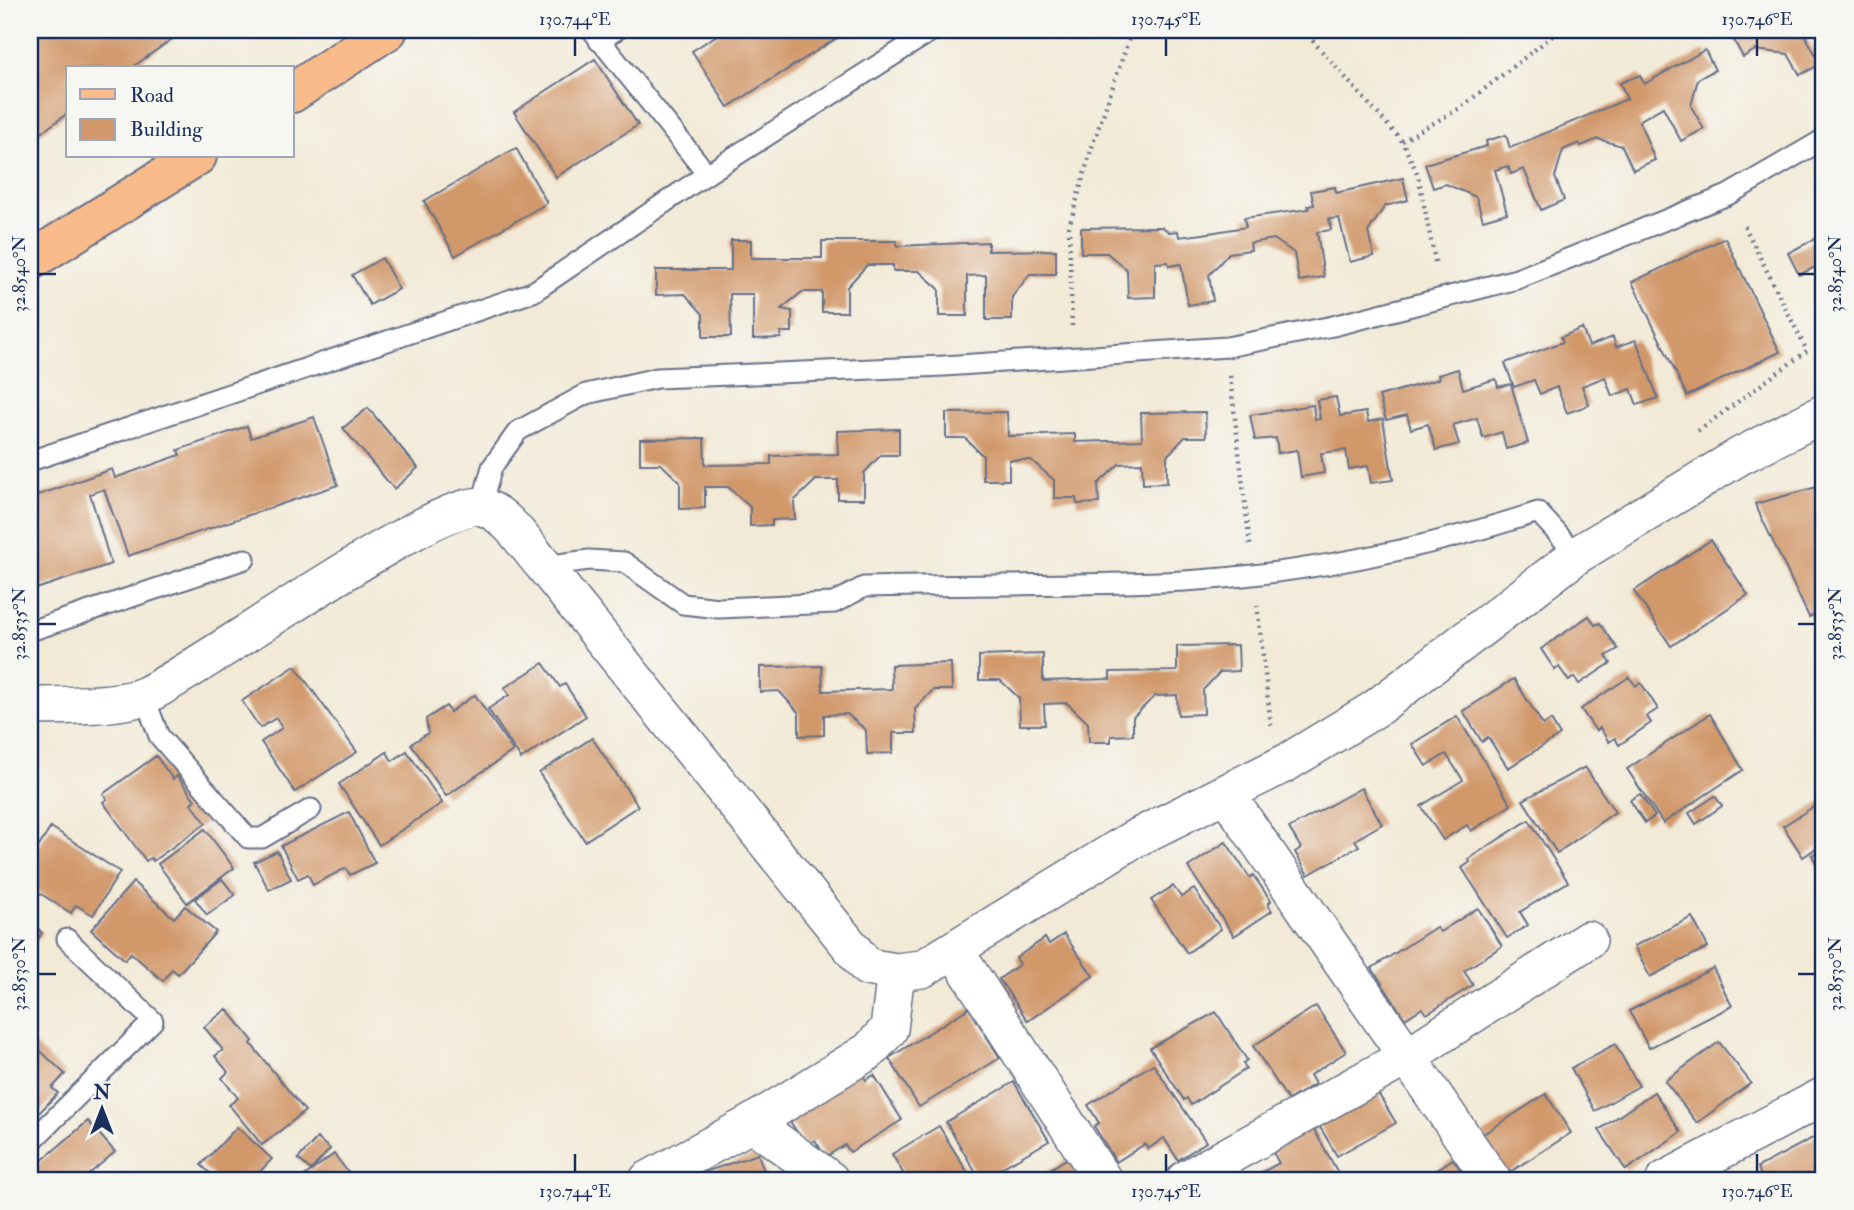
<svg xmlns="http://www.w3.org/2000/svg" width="1854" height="1210" font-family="'IM FELL Double Pica',serif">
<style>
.building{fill:#d1986b}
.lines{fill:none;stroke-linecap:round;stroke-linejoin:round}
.service-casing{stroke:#667088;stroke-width:23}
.minor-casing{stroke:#667088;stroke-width:40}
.primary-casing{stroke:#667088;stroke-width:42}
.path{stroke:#667088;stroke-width:4.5;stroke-dasharray:2 5;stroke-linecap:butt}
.service{stroke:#fff;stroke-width:19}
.minor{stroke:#fff;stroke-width:37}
.primary{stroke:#fabb8b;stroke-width:38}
.ticks{fill:none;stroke:#1b2f5e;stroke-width:2.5}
.neatline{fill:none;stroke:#1b2f5e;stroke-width:2.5}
.ticks-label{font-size:18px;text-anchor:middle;fill:#1b2f5e}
</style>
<rect width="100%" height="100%" fill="#f6f6f2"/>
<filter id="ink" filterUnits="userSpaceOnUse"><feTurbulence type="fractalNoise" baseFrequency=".0143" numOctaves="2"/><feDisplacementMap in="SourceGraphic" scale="14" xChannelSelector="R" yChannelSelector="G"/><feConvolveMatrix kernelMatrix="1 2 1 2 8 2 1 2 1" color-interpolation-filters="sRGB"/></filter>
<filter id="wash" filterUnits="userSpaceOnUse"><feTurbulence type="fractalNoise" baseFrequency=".00686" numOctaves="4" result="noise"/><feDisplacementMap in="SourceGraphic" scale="28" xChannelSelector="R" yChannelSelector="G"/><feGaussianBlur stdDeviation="1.57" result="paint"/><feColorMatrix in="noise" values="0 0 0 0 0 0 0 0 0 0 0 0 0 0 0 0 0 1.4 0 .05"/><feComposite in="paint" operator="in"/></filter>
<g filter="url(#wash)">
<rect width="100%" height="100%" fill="#f2ead7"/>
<g id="blocks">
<g class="building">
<path d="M44,30h141l-54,38h-63v45l-38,28v-101z"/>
<path d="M725,30h118l2,3 -117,74 -36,-56z"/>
<path d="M1739,30h63l19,34 -21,11 -12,-21 -33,-4 -12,7 -12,-22z"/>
<path d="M1705,50l10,20 -17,9 -7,27 13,23 -23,12 -18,-34 -24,14 16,39 -22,10 -11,-24 -24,-7 -17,7 -2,-3 -16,7 -8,27 9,23 -23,10 -17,-41 -13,5 -3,-8 -13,4 12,43 -24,7 -7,-23 -30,-13 -13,4 -8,-24 62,-18 -1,-5 20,-6 4,13 117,-49 -7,-16 20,-8 4,9z"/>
<path d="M595,59l43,66 -82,52 -42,-65z"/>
<path d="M516,148l31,55 -92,53 -31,-55z"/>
<path d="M1403,178l5,22 -23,6 -17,26 6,24 -24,6 -11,-44 -10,1 2,11 -14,2 7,45 -25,4 -5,-28 -20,-14 -24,4 1,7 -22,3 -20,22 4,26 -25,4 -7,-41 -12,2 -1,-4 -13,1v34l-27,1 -1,-28 -20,-17h-26v-25l81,-1 7,5 9,-1 1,6 24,-3 43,-7 -2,-9 65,-9 -1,-3 6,-1 -3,-14 24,-4 1,6z"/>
<path d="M1824,234v42l-5,-11 -20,10 -11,-22z"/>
<path d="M1725,238l55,114 -93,44 -55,-114z"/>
<path d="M731,240h20v18h71v-17h75v5l91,-4v9l68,-1v24h-26l-18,23v23h-26v-45l-19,1v40h-28v-27l-20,-18h-26v-6h-26l-20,22v25h-25v-20h-20l-21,17 11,2v21h-11v6l-28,1v-45h-23l1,43h-28v-23l-18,-20 -29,1v-25h75z"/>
<path d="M382,258l17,31 -29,16 -18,-30z"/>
<path d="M1582,328l7,18 24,-9 3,10 20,-7 22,58 -21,7 -6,-16 -19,7 -7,-19 -23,9 7,19 -22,8 -10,-26 -17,7 -6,-14 -20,7 -9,-24 58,-21 -2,-5z"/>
<path d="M1458,369l5,20 33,-10 2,8 13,-3 17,59 -22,6 -4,-17 -19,6 -6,-20 -24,7 6,19 -23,6 -8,-26 -17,5 -4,-14 -21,5 -7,-24 60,-17 -1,-4z"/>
<path d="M1336,397l4,19 26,-4 2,10 15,-3 10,61 -22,3 -3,-17 -19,3 -3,-19 -25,3 3,20 -23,4 -4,-27 -19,3 -2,-15 -21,2 -5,-25 63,-10 2,14h5l-3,-19z"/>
<path d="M368,408l50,60 -24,21 -51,-61z"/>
<path d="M1007,412l1,24 67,-2v8l67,-2 -1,-27 64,-1 1,25h-21l-18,19v27l-24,1 -1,-21 -23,1 -21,20 1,19 -22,1 -1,-6h-22v-18l-23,-20h-22v20h-26v-24l-18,-18h-19v-25z"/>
<path d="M314,417l24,68 -210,71 -24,-67 -14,5 21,70 -81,27v-93l82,-29 3,9 65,-23 -2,-5 69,-24 4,12z"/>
<path d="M899,429v26h-18l-17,18v26h-26v-19h-22l-22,21 1,18 -23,1v5l-22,1v-19l-22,-20h-23v21l-25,1v-27l-19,-18h-21v-25l64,-1 1,27 66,-1v-8l67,-2 -1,-23z"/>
<path d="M1817,487l7,14v110l-15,6 -54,-113z"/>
<path d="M1711,540l37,55 -77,51 -37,-55z"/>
<path d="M1589,616l6,9 5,-2 18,26 -12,7 5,7 -32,21 -5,-7 -5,4 -10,-14 -4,3 -14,-21z"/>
<path d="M1238,645l1,26 -19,1 -17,18 1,24 -26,1 -1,-20 -22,1 -22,21v18l-22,1v6h-22l-1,-19 -21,-20 -23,1 1,21h-25l-1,-27 -19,-18h-21v-24l64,-2v27l67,-2v-7l67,-1v-25z"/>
<path d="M543,663l17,24 5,-3 21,32 -65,43 -33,-50 21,-14 -5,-7z"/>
<path d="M951,663l1,27h-19l-18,19 1,24h-23v20l-26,1 -1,-24 -19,-16 -23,1v20l-25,1v-23l-20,-22 -19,1v-25l62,-1 1,25 69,-2 -1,-24z"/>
<path d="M295,666l62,86 -62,40 -34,-50 21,-14 -6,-10 -16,10 -18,-27z"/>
<path d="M1629,677l7,9 5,-3 17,26 -11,7 4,7 -32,22 -4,-7 -6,4 -9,-14 -4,3 -15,-22z"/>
<path d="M1514,679l29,46 8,-5 9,15 -52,33 -20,-31 -6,5 -19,-31z"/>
<path d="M475,695l38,56 -67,45 -35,-52 17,-11 -2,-14 20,-13 4,6z"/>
<path d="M1710,714l33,56 -80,53 -36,-54z"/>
<path d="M1457,716l54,89 -40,26 -4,-6 -24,15 -22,-34 42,-26 -17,-26 -20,12 -14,-22z"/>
<path d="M592,738l46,68 -53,35 -46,-68z"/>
<path d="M407,751l35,52 -63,42 -40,-61 48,-32 5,9z"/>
<path d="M156,756l17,23 4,-3 18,24 -4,3 15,20 -53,38 -2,-3 -5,3 -43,-59 4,-3 -4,-5z"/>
<path d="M1585,767l30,45 -58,41 -34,-53z"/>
<path d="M1361,788l21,36 -27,16 4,6 -51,29 -13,-23 6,-4 -12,-20z"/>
<path d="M1640,794l15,22 -10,7 -15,-23z"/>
<path d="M1715,796l7,10 -26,18 -7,-11z"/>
<path d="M1824,800v43l-21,14 -20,-31z"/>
<path d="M349,812l26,51 -25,12 -4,-7 -33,17 -5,-11 -10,5 -17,-33z"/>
<path d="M1529,820l39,62 -48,30 8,13 -21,13 -45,-70 8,-6 -2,-3z"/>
<path d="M51,827l69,45 -27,43 -17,-10 -5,8 -41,-26 4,-8 -4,-3v-7l5,-8 -4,-2z"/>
<path d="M205,829l29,39 -47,35 -29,-39z"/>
<path d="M1226,842l24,36 3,-3 18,26 -3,3 4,7 -38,25 -46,-69z"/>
<path d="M1824,849v31l-12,-25z"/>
<path d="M277,851l14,28 -22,11 -15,-28z"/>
<path d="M222,879l13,16 -28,20 -12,-16z"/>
<path d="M133,882l41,36 11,-12 31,26 -38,42 -6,-5 -9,12 -32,-28 -6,7 -34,-30z"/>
<path d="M1173,886l8,11 13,-8 27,40 -34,24 -36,-53z"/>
<path d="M1478,908l24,38 -38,25 9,14 -46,29 -5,-6 -17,11 -33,-51 64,-41 4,5z"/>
<path d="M1692,917l16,30 -58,30 -16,-31z"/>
<path d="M30,921l12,12 -12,18z"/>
<path d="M1064,934l29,42 -65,45 -29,-42 21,-15 -4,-6 29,-20 4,6z"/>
<path d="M1713,968l19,38 -83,42 -20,-37z"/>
<path d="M1316,1006l30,46 -36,23 5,9 -27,16 -35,-54z"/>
<path d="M969,1008l31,50 -81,49 -30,-49z"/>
<path d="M227,1009l26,32 -2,3 54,67 -43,34 -33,-40 9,-7 -16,-20 6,-6 -13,-16 8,-6 -19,-23z"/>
<path d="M1216,1012l31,48 -4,3 3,6 -55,36 -4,-7 -3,2 -34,-52z"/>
<path d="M30,1041l35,33 -13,14 6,5 -20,21 -5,-5 -3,4z"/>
<path d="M1719,1042l32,41 -54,40 -32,-42z"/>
<path d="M1615,1044l24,42 -44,25 -24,-43z"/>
<path d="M1153,1064l53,78 -28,18 -14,-22 -16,11 -3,-5 -29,18 -22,-36 5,-3 -11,-18z"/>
<path d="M860,1070l6,10 8,-5 28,45 -52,32 -5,-7 -20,12 -10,-17 -9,6 -20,-31z"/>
<path d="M1014,1082l35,59 -69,39 -34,-58z"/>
<path d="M1375,1088l21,35 -59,33 -20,-34z"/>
<path d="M1654,1092l27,40 -55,38 -27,-40z"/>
<path d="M1546,1094l25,39 -69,44 -25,-39z"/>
<path d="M88,1121l27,31 -33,28h-38l-11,-12z"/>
<path d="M939,1126l33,54h-65l-15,-26z"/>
<path d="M1312,1126l30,54h-94l31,-17 -8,-14z"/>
<path d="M237,1127l35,32 -20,21h-34l-17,-15z"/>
<path d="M1824,1132v48h-62l-4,-13z"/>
<path d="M317,1138l13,11 -19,21 -13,-11z"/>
<path d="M334,1154l20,26h-55z"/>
<path d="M758,1154l9,26h-86z"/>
<path d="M1071,1156l15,24h-53z"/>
<path d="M1453,1159l14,21h-46z"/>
</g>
</g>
</g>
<g filter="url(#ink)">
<use href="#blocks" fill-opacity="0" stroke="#667088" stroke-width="2"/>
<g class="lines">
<g class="service-casing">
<g id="service">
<path d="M592,30l115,144"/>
<path d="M599,41l17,-11"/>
<path d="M30,461l503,-169 174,-118 226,-144"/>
<path d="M481,506l11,-39 26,-36 68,-37 71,-16 287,-12 283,-19 106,-21 184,-47 211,-84 96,-56"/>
<path d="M544,566l45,-6 35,2 59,42 36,4 115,-5 30,-16c107,-3 214,-1 320,-6 120,-7 240,-32 354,-69l39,43"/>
<path d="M30,631l215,-72"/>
<path d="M144,696l15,40 89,102h14l49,-29"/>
<path d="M30,1143l123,-122 -86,-82"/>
</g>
</g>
<g class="minor-casing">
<g id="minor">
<path d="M30,706c27,0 93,0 116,-11 55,-26 296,-200 337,-188 25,8 44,40 61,59l323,401 29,5 26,-3 210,-129 154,-77 89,-54 202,-154 163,-99 84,-43"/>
<path d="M1226,794l266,386"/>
<path d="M955,951l148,229"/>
<path d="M752,1123l117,-72 20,-22 7,-57"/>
<path d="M648,1180l104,-57 78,57"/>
<path d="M1185,1180l223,-124 180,-116"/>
<path d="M1665,1180l159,-84"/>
</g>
</g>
<g class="primary-casing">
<g id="primary">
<path d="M292,93l96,-63"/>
<path d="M30,261l167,-105"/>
</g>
</g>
<g class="path">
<path d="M1303,30l99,111 16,34 18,91"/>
<path d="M1402,141l58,-33 100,-78"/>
<path d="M1072,326l-3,-99 22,-77 41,-120"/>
<path d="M1230,376l20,169"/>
<path d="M1698,431l109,-80 -64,-128"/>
<path d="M1257,605l14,120"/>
</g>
<use href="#service" class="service"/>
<use href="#minor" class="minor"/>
<use href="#primary" class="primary"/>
</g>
</g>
<path class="ticks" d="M575,38v18M1166,38v18M1757,38v18M38,274h18M1798,274h17M38,624h18M1798,624h17M38,974h18M1798,974h17M575,1154v18M1166,1154v18M1757,1154v18"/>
<rect width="1854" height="1210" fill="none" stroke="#f6f6f2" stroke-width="77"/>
<rect x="66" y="66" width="228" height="91" fill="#f6f6f2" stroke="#9ea6b7" stroke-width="2"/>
<rect x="80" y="89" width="35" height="10" fill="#fabb8b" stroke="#9ea6b7" stroke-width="2"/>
<text x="130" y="102" font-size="21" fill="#1b2f5e">Road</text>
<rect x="80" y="119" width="35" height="21" fill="#d1986b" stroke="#9ea6b7" stroke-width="2"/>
<text x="130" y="136" font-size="21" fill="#1b2f5e">Building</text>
<g transform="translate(102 1109)" stroke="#f6f6f2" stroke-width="5" paint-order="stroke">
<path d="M0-5L12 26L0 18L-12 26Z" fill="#1b2f5e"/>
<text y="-10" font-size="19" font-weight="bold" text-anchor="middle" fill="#1b2f5e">N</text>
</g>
<rect x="38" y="38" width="1777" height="1134" class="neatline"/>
<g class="ticks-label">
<text x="575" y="25">130.744°E</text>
<text x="1166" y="25">130.745°E</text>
<text x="1757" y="25">130.746°E</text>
<text transform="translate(19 274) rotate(-90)" y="6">32.8540°N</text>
<text transform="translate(1835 274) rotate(-90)" y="6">32.8540°N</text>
<text transform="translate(19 624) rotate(-90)" y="6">32.8535°N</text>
<text transform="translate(1835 624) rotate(-90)" y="6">32.8535°N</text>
<text transform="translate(19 974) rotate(-90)" y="6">32.8530°N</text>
<text transform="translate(1835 974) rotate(-90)" y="6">32.8530°N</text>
<text x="575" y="1197">130.744°E</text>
<text x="1166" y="1197">130.745°E</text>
<text x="1757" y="1197">130.746°E</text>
</g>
</svg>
